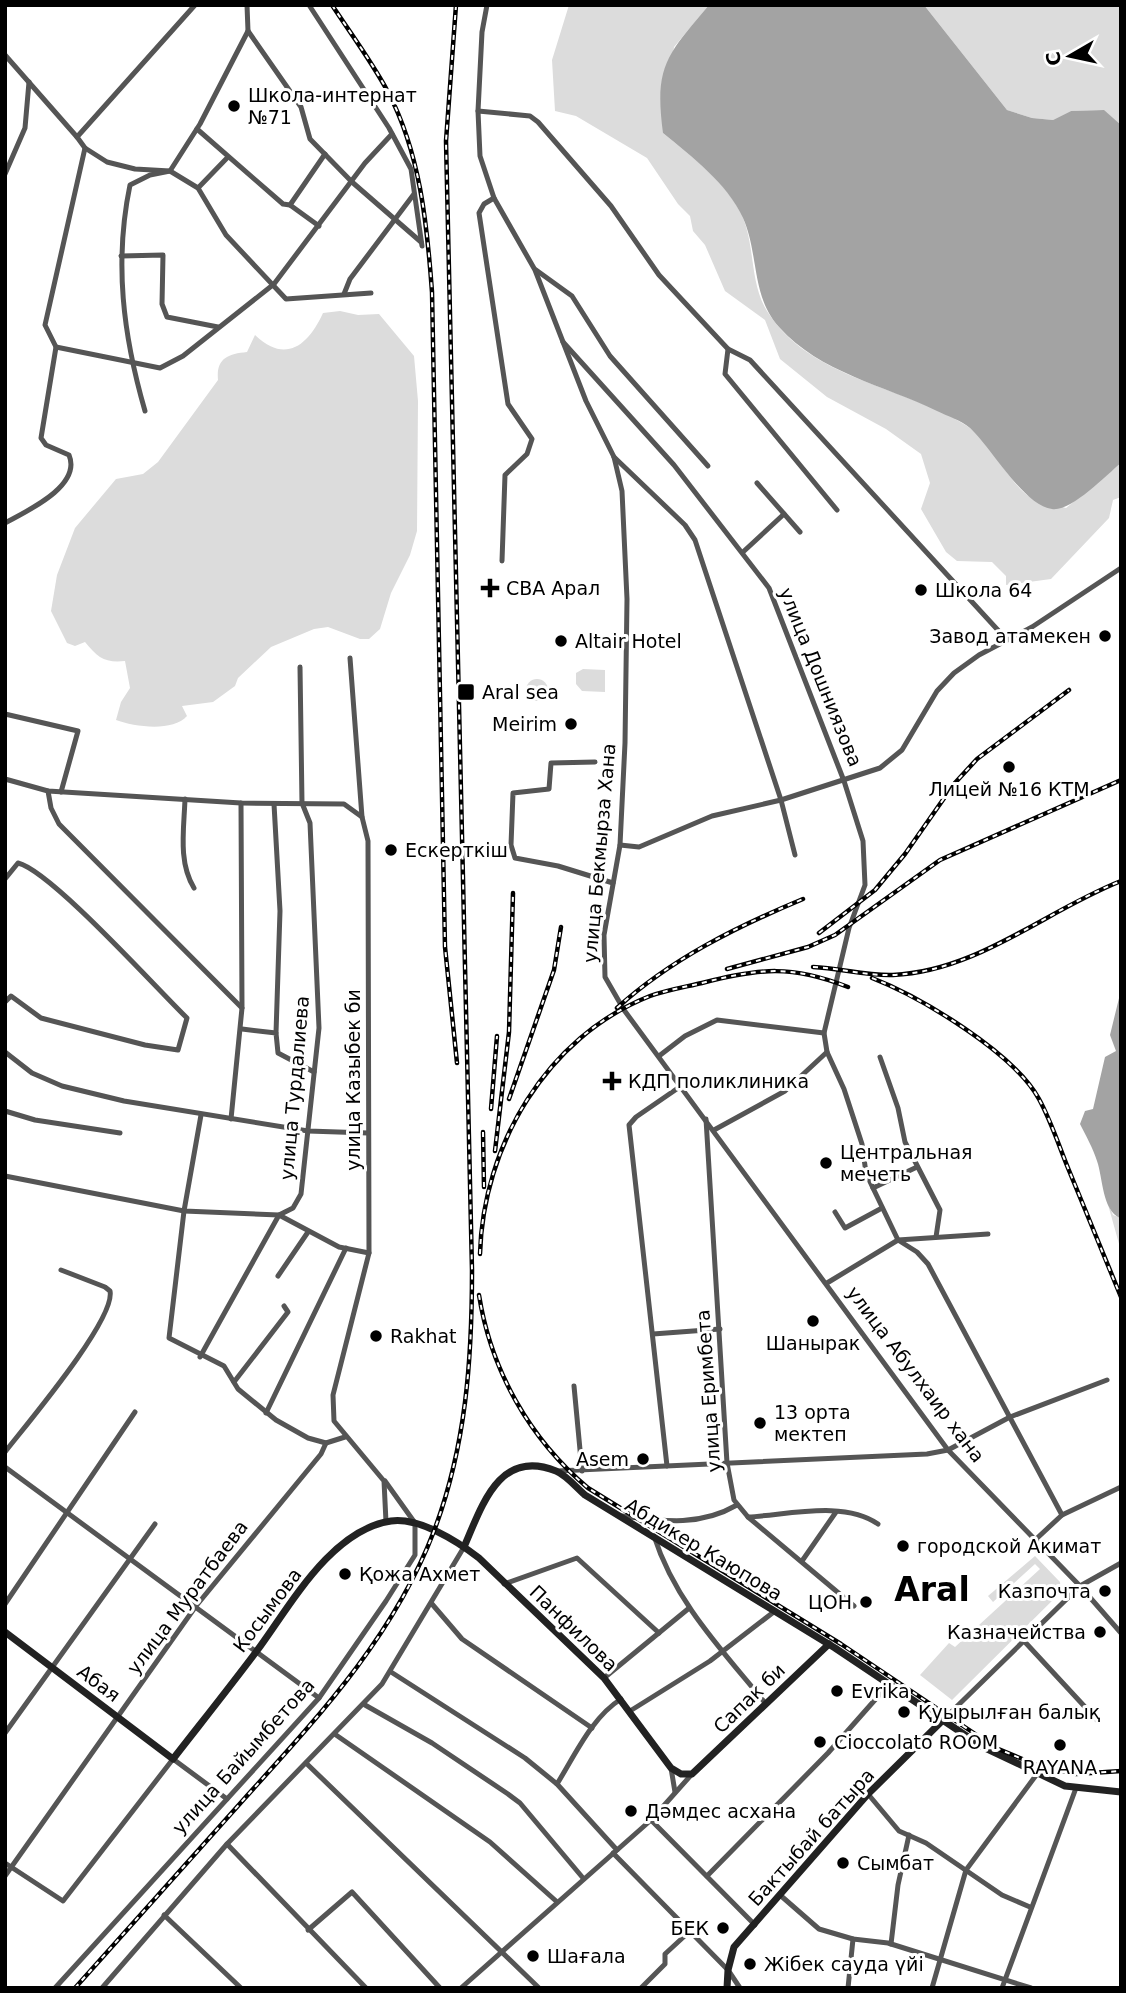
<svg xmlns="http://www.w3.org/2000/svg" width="1126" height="1993" font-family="'DejaVu Sans',sans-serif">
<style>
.green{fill:#dcdcdc}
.water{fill:#a3a3a3}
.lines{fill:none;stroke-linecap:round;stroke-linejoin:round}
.street{stroke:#555;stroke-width:5}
.secondary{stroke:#222;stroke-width:7}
.rail-casing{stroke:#000;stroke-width:4.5}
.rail{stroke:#fff;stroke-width:2;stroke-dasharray:5;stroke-linecap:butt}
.poi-dot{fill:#000;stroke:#fff;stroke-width:2.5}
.labels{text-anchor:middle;stroke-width:6;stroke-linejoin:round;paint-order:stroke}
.poi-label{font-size:19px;fill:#000;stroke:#fff;text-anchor:start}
.street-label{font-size:19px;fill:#000;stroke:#fff}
.town-label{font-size:33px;font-weight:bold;fill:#000;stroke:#fff}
</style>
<rect width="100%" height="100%" fill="#fff"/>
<g class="green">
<path d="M569,5h140l-35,42 -11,86c29,24 65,50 80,85 12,29 7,66 24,93 43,69 136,74 200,115 21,13 45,61 63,71 11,5 25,8 36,11l55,-45v34l-8,3 -4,18 -58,61 -45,6v-9l-14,-14 -35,-1 -11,-9 -25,-43 9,-26 -9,-29 -35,-25 -59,-32 -47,-38 -15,-39 -40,-29 -20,-46 -12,-14 -3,-15 -12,-12 -31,-46 -71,-42 -21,-5 -3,-51z"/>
<path d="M924,5h197v120l-18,-15 -32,1 -18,9 -21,-2 -25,-8z"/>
<path d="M340,311l18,4 21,-1 35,42 4,45 -1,130 -7,24 -19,38 -11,36 -11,10h-9l-32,-12 -14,2 -43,18 -33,31 -3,8 -22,16 -31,4 5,10c-14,16 -52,11 -71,4l5,-18 9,-14 -5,-27c-20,2 -27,-3 -40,-19l-10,4 -8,-3 -16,-32 6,-36 18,-47 41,-49 27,-5 15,-12 60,-82c-2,-21 9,-26 29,-28l8,-17c30,29 53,11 68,-22z"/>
<path d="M583,669l22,1v22l-23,-1 -6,-7v-11z"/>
<circle cx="537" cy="690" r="11"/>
<path d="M1107,1201l6,14 8,3v33z"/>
<path d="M1035,1556l25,26 1,10 -109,108 -32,-25 29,-32 6,4 85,-78 -5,-5 -42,38 -5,-6z"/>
</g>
<g class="water">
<path d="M709,5h215l83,105 25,8 21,2 18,-9 33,-1 17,15v338c-16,13 -50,49 -69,46 -29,-4 -60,-61 -82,-81 -9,-8 -23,-12 -33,-17 -53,-26 -117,-38 -158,-84 -28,-31 -20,-73 -36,-109 -16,-35 -51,-61 -80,-85 -9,-67 4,-78 46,-128z"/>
<path d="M1121,990v228h-1c-18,-8 -17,-40 -23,-57 -4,-13 -11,-25 -17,-37l5,-13 8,-2 12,-52 11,-6 -6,-16z"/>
</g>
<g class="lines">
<g class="street">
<path d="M247,5l1,26 53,76 9,32 42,43 69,60"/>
<path d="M309,5l80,123 22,41 11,77"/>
<path d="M487,5l-5,27 -4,79 2,45 14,42 41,72 51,131 28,56 8,34 5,108 -2,144 -5,102 -16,90 1,42 19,33 324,440 132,136 41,47"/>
<path d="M5,55l72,82"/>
<path d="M478,111l52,5 8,6 73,84 48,69 69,74 -3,25 112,136"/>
<path d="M197,129l86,75 7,1 29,21"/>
<path d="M85,148l22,14 28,7 35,2 28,17 28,47 60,64 85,-6"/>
<path d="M5,174l20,-46 4,-46"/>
<path d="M198,188l29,-30"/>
<path d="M494,198l-10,6 -5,9 29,191 24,35 -5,15 -22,21 -3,86"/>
<path d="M290,205l35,-51"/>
<path d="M121,256l42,-1 -1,49 5,13 51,10"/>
<path d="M536,270l36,26 38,60 98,110"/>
<path d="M344,294l6,-15 64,-85"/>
<path d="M563,342l111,123 95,123 75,193 19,60 2,44 -16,43 -25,105 3,19"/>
<path d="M56,347l104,21 23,-12 91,-72 91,-121 27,-29"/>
<path d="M728,349l22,11 257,280"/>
<path d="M145,411c-22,-76 -31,-149 -15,-226l20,-10 20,-4 30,-47 48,-93"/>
<path d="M614,457l71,68 10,15 86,260 14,55"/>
<path d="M757,483l43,49"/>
<path d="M5,523c22,-12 77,-37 64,-68l-23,-10 -5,-7 15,-91 -11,-22 40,-177 -8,-11 118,-132"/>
<path d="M743,552l41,-38"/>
<path d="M350,658l12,159 6,24 1,412 -36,142 1,26 50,60 2,41"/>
<path d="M5,714l73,17 -17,61"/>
<path d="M595,762l-44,1 -2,26 -36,4 -2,52 4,13 43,8 55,17"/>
<path d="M5,779l43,12 193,12 103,1 18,13"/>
<path d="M48,791l3,17 8,16 183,184"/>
<path d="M185,799c-1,30 -7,63 9,89"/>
<path d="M274,804l6,107 -4,122"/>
<path d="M620,845l19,2 73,-31 69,-16 99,-32 22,-18 35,-59 17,-18 25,-18 53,-28 89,-59"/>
<path d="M5,879l13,-16c33,8 138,125 169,155l-9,32 -33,-5 -104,-27 -30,-22 -6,6"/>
<path d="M242,1029l34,4 2,20 36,19"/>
<path d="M5,1052l27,21 30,13 62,15 184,30 60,2"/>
<path d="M659,1056l26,-20 32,-16 107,13"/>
<path d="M880,1057l18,51 7,34 35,68 -4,27"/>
<path d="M5,1111l30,9 85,13"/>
<path d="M231,1119l11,-111 -1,-205"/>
<path d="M706,1119l21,344 7,37 14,17 106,89"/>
<path d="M714,1130l71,-39 42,-39 17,37 18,55 4,29 7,15 25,52 19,12 11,12 134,251"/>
<path d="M5,1176l179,35 95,4 60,32 30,6"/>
<path d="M873,1188l44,-21"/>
<path d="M835,1212l10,16 37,-20"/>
<path d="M278,1276l30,-44"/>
<path d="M827,1283l71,-43 90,-6"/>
<path d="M653,1334l67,-5"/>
<path d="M200,1357l79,-142 14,-7 8,-14 18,-166 -9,-205 -8,-20 -2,-136"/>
<path d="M234,1382l54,-70 -4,-6"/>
<path d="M574,1386l8,85"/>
<path d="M266,1413l80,-165"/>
<path d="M326,1443l19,-6"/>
<path d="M5,1452c21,-27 111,-133 105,-161l-5,-4 -44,-17"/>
<path d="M667,1466l-38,-341 7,-8 45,-31"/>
<path d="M5,1467l314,231"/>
<path d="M557,1471l370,-17 21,-4 62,-33 97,-37"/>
<path d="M622,1516c40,5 77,11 115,-11"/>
<path d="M748,1517c39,-2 96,-17 130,7"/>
<path d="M654,1536c21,66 69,115 112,168"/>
<path d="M1034,1541l28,-26 59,-28"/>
<path d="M802,1561l34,-49"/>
<path d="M504,1584l73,-26 82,75"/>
<path d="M5,1604l130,-192"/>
<path d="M432,1604l30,35 130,89"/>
<path d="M1024,1641l74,80"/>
<path d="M391,1672l134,86 32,26 60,66"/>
<path d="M604,1678l84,-69"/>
<path d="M365,1705l67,38 76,51 12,9 63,75"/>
<path d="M630,1711l80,-50 65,-50"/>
<path d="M943,1720l137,-134 41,-23"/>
<path d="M5,1733l150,-209"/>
<path d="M336,1735l154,107 66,59"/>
<path d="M306,1763l233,225"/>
<path d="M671,1768l4,24"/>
<path d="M557,1784c18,-29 35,-67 64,-85"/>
<path d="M868,1794l31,37 27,12 76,52 28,12"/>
<path d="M651,1820l104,105"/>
<path d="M227,1844l139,144"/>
<path d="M613,1853l115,117 12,18"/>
<path d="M5,1863l58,38 110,-142 54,40"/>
<path d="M5,1876l191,-270 125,-152 5,-11 -18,-5 -32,-18 -38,-31 -14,-23 -55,-28 15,-127 17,-96"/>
<path d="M707,1876l121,-123 61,-69"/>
<path d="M780,1895l39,34 34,10 35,4 143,45"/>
<path d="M164,1915l77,73"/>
<path d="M308,1930l44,-38 88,96"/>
<path d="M891,1944l7,-59 11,-50"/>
<path d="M55,1988l264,-290 67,-97 29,-46v-32l-30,-42"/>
<path d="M102,1988l125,-144 155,-160 82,-137"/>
<path d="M461,1988l190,-168 41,-46"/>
<path d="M641,1988l24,-24v-10l25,-23"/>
<path d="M848,1988l5,-49"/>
<path d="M932,1988l34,-118 71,-96"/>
<path d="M1002,1988l74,-200"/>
</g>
<g class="secondary">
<path d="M464,1547c18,-41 35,-99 92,-76 10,4 21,17 29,24l250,153 148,99 82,39 56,6"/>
<path d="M5,1632l168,127c28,-36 56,-71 83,-107 33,-44 74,-122 135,-131 28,-4 66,20 88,37l125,120 67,90 10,6h11l137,-130"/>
<path d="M727,1988l1,-18 6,-23 134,-153 75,-74"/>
</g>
<g class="rail-casing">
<g id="rail">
<path d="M332,5c19,29 40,57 56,87 32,61 39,131 44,200l13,655 12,116"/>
<path d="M819,933l56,-43 30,-36 49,-70 23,-25 92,-69"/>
<path d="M813,967c27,1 53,9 80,8 85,-4 152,-64 228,-94"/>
<path d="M727,969l81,-22 27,-12 105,-75 181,-80"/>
<path d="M872,978c49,19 142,75 167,121 12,22 20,47 29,69 18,43 35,86 53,129"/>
<path d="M617,1008c54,-49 119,-81 186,-109"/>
<path d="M509,1099l45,-129 7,-43"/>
<path d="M491,1109l6,-73"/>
<path d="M483,1132l1,55"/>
<path d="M495,1151l14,-119 4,-139"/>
<path d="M480,1254c3,-108 66,-217 170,-258 17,-6 35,-9 52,-13 58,-15 90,-18 146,4"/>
<path d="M479,1295c12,76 51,144 109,193l253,156 155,104 43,18 37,8 45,-3"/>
<path d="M75,1988c57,-64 114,-127 170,-190 74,-82 149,-162 189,-267 32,-85 38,-171 38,-261l-26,-1129 10,-136"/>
</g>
</g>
<use href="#rail" class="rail"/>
</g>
<g class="poi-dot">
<circle cx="234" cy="106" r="7"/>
<path d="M486.5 577.5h7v7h7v7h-7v7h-7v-7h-7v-7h7z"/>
<circle cx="921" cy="590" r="7"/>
<circle cx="1105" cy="636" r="7"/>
<circle cx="561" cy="641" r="7"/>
<rect x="457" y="683" width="18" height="18" rx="3.5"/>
<circle cx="571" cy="724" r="7"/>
<circle cx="1009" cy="767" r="7"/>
<circle cx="391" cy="850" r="7"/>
<path d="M608.5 1070.5h7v7h7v7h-7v7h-7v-7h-7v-7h7z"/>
<circle cx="826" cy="1163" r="7"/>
<circle cx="813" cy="1321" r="7"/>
<circle cx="376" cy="1336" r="7"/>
<circle cx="760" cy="1423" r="7"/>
<circle cx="643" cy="1459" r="7"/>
<circle cx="903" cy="1546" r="7"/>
<circle cx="345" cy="1574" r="7"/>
<circle cx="1105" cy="1591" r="7"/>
<circle cx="866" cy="1602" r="7"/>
<circle cx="1100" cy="1632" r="7"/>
<circle cx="837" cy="1691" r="7"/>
<circle cx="904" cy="1712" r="7"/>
<circle cx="820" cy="1742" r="7"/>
<circle cx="1060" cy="1745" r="7"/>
<circle cx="631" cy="1811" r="7"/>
<circle cx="843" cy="1863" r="7"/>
<circle cx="723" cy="1928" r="7"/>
<circle cx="533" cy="1956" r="7"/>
<circle cx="750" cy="1964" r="7"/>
</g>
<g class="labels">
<g class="poi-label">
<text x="248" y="102">Школа-интернат<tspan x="248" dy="22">№71</tspan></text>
<text x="506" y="595">СВА Арал</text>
<text x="935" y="597">Школа 64</text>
<text x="1091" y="643" text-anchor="end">Завод атамекен</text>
<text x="575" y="648">Altair Hotel</text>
<text x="482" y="699">Aral sea</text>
<text x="557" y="731" text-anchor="end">Meirim</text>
<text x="1009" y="796" text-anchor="middle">Лицей №16 КТМ</text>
<text x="405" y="857">Ескерткіш</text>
<text x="628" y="1088">КДП поликлиника</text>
<text x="840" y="1159">Центральная<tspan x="840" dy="22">мечеть</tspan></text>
<text x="390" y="1343">Rakhat</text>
<text x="813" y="1350" text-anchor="middle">Шанырак</text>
<text x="774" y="1419">13 орта<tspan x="774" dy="22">мектеп</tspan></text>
<text x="629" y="1466" text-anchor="end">Asem</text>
<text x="917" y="1553">городской Акимат</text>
<text x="359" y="1581">Қожа Ахмет</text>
<text x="1091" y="1598" text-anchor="end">Казпочта</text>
<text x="852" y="1609" text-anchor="end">ЦОН</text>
<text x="1086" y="1639" text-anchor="end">Казначейства</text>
<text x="851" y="1698">Evrika</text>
<text x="918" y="1719">Қуырылған балық</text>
<text x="834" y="1749">Cioccolato ROOM</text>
<text x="1060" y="1774" text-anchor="middle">RAYANA</text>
<text x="645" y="1818">Дәмдес асхана</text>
<text x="857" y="1870">Сымбат</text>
<text x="709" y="1935" text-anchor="end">БЕК</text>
<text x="547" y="1963">Шағала</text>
<text x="764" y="1971">Жібек сауда үйі</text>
</g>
<g class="street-label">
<text transform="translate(821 677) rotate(68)" y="7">улица Дошниязова</text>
<text transform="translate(599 853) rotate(-85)" y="7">улица Бекмырза Хана</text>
<text transform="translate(353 1080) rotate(-90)" y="7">улица Казыбек би</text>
<text transform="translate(294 1088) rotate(-85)" y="7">улица Турдалиева</text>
<text transform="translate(916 1374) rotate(53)" y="7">улица Абулхаир хана</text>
<text transform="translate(708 1391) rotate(-94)" y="7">улица Еримбета</text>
<text transform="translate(704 1549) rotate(31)" y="7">Абдикер Каюпова</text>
<text transform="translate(187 1597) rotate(-53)" y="7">улица Муратбаева</text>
<text transform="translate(267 1610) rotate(-53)" y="7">Косымова</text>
<text transform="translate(574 1628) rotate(44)" y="7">Панфилова</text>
<text transform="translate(99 1683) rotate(37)" y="7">Абая</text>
<text transform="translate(749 1698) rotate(-44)" y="7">Сапак би</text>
<text transform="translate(243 1756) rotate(-48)" y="7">улица Байымбетова</text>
<text transform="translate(811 1837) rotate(-48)" y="7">Бактыбай батыра</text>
</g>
<g class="town-label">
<text x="932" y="1601">Aral</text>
</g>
</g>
<rect width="1126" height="1993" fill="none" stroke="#000000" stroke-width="14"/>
<g transform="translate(1070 56) rotate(261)" stroke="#ffffff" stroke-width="5" paint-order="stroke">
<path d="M0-5L12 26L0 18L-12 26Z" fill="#000000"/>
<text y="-10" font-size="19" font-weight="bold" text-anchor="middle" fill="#000000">С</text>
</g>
</svg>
